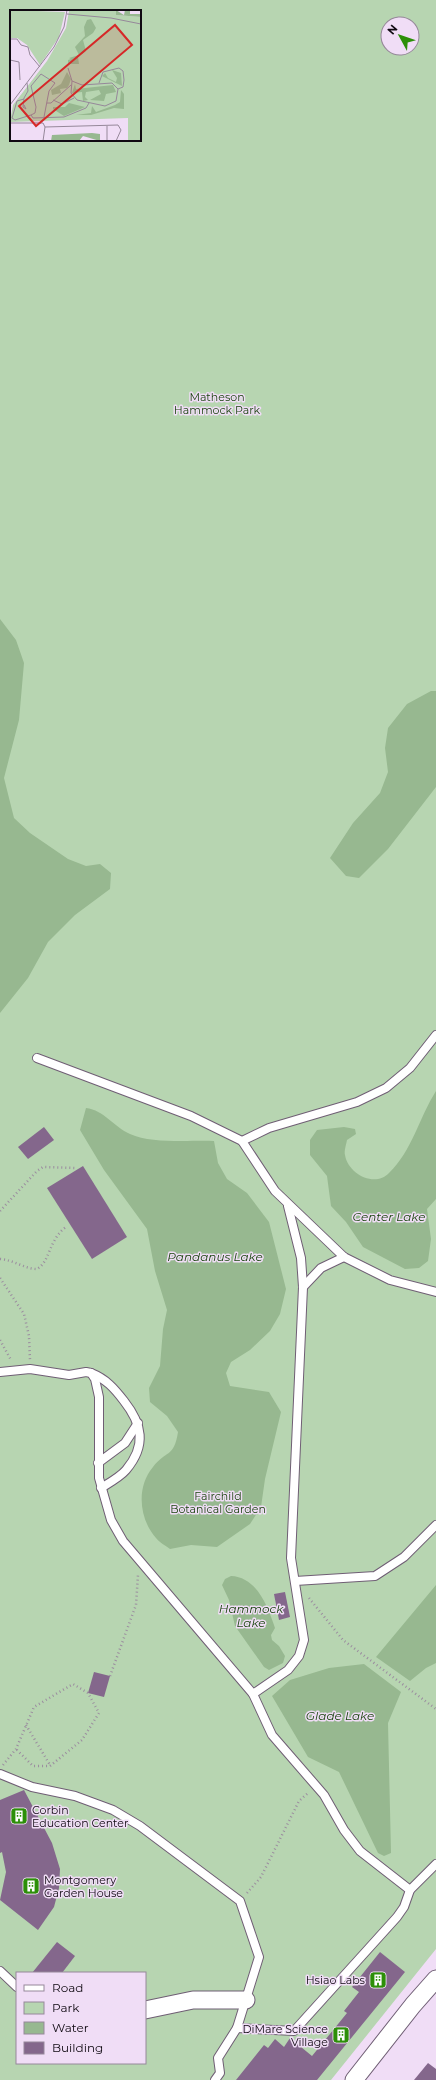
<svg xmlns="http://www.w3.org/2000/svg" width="436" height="2080" font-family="Montserrat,sans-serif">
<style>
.green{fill:#b7d5b1;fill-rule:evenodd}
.water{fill:#97b890}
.building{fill:#84678c}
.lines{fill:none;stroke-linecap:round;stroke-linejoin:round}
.lane-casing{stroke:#6f5e74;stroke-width:10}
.street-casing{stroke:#6f5e74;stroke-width:19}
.path{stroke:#9b8d9f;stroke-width:2.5;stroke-dasharray:1 3;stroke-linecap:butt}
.lane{stroke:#fff;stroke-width:8}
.street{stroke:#fff;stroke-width:17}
.labels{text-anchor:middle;stroke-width:3;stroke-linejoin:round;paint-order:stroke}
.park-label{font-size:11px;fill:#133f07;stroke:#f0ddf6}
.poi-label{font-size:11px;fill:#0f0911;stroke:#f0ddf6;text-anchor:start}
.water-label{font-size:12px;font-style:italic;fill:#19450e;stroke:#f0ddf6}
.inset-road{fill:none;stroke:#96889a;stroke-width:1}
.view{fill:#d62828;fill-opacity:0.15;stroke:#d62828;stroke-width:2}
.inset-edge{fill:none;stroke:#0f0911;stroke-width:2}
</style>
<rect width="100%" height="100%" fill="#f0ddf6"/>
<path class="green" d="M0,0h436v1949l-105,131h-331zM11,11h129v129h-129zM388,24h24v24h-24zM17,1973h128v90h-128z"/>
<g class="water">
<path d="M0,619l16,21 8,23 -5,57 -15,58 10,40 16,15 38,26 18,7 14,-2 11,9 -1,16 -35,26 -27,27 -20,36 -28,35z"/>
<path d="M431,691h5v96l-48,62 -29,29 -13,-2 -16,-18 23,-35 27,-30 8,-21 -3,-24 3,-20 19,-24z"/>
<path d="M436,1091v108l-9,10 4,30 -3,22 -9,7 -14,1 -42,-22 -17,-25 -15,-16 -4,-30 -17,-21v-15l7,-10 27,-3 11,2 1,5 -9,6c-1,5 -3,11 -2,15 3,19 30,33 44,18 23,-22 30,-55 47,-82z"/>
<path d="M86,1108c18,2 28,19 44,26 22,10 60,6 84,7l4,22 9,16 20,14 22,29 17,67 -6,25 -10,17 -20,19 -19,12 -5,11 4,13 39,6 12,20 -16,67 -4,28 -11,17 -33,23 -26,-2 -21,4c-4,-3 -11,-7 -14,-11 -17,-19 -20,-51 -3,-71 13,-17 21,-9 25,-35l-11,-16 -17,-14 -1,-14 11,-22 3,-37 4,-19 -12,-39 -8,-42 -43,-59 -24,-40z"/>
<path d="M231,1576c26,1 37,31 44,52l-4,7 1,5 7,6 6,10 -2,7 -14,7 -5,-3 -29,-41 -6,-26 -7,-15 3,-6z"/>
<path d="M436,1585v78l-10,5 -16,13 -34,-24z"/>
<path d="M364,1664l37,28 -13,31 3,130 -7,3 -6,-3 -39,-81 -31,-15 -36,-61 18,-16 39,-12z"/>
</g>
<g class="building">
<path d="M44,1127l10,13 -26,19 -10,-12z"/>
<path d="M83,1166l44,71 -35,22 -45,-71z"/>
<path d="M285,1592l5,25 -11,3 -5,-26z"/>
<path d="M94,1672l16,4 -6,21 -16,-4z"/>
<path d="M24,1790l28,53 8,26 -1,19 -5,19 -16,23 -38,-30 6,-28 -4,-20 -2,1v-53z"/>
<path d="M57,1942l18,14 -13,17h-30z"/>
<path d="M380,1952l25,20 -88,108h-81l28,-35 4,3 7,-9 9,8 6,-9 22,18 35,-43 -3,-2 15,-19 -7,-5z"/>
<path d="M428,2063l8,6v11h-22z"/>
</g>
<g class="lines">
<g class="lane-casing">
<g id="lane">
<path d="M37,1058l154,58 51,25 33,50 69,66 46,23 46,12"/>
<path d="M242,1141l27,-13 88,-26 29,-14 24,-20 26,-33"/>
<path d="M303,1287l18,-19 23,-11"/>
<path d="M0,1372l30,-3 39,6 17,-3 5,1 4,6 4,18v81l12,42 12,21 130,153 19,41 52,60 20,35 16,21 50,39"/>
<path d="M91,1373c15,6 23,15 33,28 18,23 23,44 2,69 -6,7 -17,13 -25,18"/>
<path d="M98,1463l27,-20 13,-20"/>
<path d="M295,1581l80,-5 29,-19 32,-32"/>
<path d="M253,1694l35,-24 11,-14 5,-16 -13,-82 12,-271 -2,-29 -13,-52"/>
<path d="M0,1774l32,13 43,9 38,14 27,16 100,75 19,56 -22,71 57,3 103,-114 7,-10 6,-17 26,-26"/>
<path d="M0,1971l17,16"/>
<path d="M215,2080l5,-7 -2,-15 19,-30"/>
</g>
</g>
<g class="street-casing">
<g id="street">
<path d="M145,2010l48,-10h53"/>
<path d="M354,2080l59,-75 23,-26"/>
</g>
</g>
<g class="path">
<path d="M0,1211l37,-40 6,-4 32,1"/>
<path d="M0,1259c14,1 25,10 37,10 13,-7 12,-30 29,-42"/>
<path d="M0,1278l24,36 5,22 1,24"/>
<path d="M0,1340l11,20"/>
<path d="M309,1598l34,42 93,69"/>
<path d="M110,1676l26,-71 2,-30"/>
<path d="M26,1725l24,40"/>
<path d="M3,1765l13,-16 18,-42 39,-23 15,9 11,20 -17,27 -32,26h-17l-17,-17"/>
<path d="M247,1893l14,-16 38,-76 9,-8"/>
</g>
<use href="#lane" class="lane"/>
<use href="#street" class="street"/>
</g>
<defs>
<g id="building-square" transform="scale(0.9)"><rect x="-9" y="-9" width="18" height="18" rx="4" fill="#2c8f08" stroke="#f0ddf6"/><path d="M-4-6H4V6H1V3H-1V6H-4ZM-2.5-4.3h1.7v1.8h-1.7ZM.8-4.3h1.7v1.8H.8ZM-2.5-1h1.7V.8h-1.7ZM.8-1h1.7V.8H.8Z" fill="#fff"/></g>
</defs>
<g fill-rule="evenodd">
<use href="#building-square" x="19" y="1816"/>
<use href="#building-square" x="31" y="1886"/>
<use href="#building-square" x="378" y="1980"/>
<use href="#building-square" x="341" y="2035"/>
</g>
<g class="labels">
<g class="park-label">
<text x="217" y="401">Matheson<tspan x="217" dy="13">Hammock Park</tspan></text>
<text x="218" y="1500">Fairchild<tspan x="218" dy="13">Botanical Garden</tspan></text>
</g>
<g class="poi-label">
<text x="32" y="1814">Corbin<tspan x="32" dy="13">Education Center</tspan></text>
<text x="44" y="1884">Montgomery<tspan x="44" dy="13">Garden House</tspan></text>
<text x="365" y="1984" text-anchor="end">Hsiao Labs</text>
<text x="328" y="2033" text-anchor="end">DiMare Science<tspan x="328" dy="13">Village</tspan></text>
</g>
<g class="water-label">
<text x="389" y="1221">Center Lake</text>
<text x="215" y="1261">Pandanus Lake</text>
<text x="251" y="1613">Hammock<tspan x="251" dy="14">Lake</tspan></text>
<text x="340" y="1720">Glade Lake</text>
</g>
</g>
<g transform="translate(10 10)">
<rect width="131" height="131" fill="#f0ddf6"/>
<path d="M0,0l55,2 -6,25 -19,28 -13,-20 -10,-7h-7zM106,0v5l25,2v124h-13v-23l-118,4 3,-17 34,-44 19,-33 3,-17z" fill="#b7d5b1"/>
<path d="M106,0l8,5 1,-5h5v4h11v3l-25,-2zM81,9l5,9 -3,5 -10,7 3,11 -8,6 1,7h-11v-4l3,-1 -2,-1 10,-3 -4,-8 10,-11 -1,-9 3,-7zM102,60l9,3 1,13 -20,-10 3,-3 3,5 8,4 1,-4zM57,62l4,7 -2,6 -2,3 -7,1 1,4 -9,2 -1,-5 10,-6zM65,74l1,5 37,-4 3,7 -10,2 -2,7 -14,-1 11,-6 -2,-4 -13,2 -1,5 3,3 -5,1 -1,-9 -10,1zM111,80l3,4v15l-10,-1 -23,7h-15l15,-2 1,-7 4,6 19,-7 5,-3zM59,93l16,4 -21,9 -11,-7v-2h12zM82,123l8,1v7l-17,-5 -4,5h-28l1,-6z" fill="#97b890"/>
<path class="inset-road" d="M57,4l44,4 30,6M0,29h7l4,6 7,2 2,8 10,12M0,50l9,2 1,18M58,58l4,13 -1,12 6,7 28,6 11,-5 2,-12 -6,-6 -30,2 -10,-4M89,73l4,-11 16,-4 4,3 1,9 -1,7 -5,2M14,89l-7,2 -5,17 3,2 16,-5M43,90l9,4 12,-6M37,93h4l20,-18M0,95l44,-58 10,-20 3,-17M14,95l2,4 -3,-2 1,-9 4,-7 -1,-8M34,107l5,-26 6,-8 -14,-9 -10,12 5,21 -1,6 -4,2 2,3 31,-1 22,-9 3,-5M0,113h33l2,4 -2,14M97,116v15M35,117l73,-2 3,5 -5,11"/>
<path class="view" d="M105,15l17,20 -96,81 -17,-20z"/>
<rect width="131" height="131" class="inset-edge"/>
</g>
<rect x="16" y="1972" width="130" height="92" fill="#f0ddf6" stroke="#96889a"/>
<rect x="24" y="1985" width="20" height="6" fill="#ffffff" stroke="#96889a"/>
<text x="52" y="1992" font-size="12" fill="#0f0911">Road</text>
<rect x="24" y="2002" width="20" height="12" fill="#b7d5b1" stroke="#96889a"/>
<text x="52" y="2012" font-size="12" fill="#0f0911">Park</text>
<rect x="24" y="2022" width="20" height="12" fill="#97b890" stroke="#96889a"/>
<text x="52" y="2032" font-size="12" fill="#0f0911">Water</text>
<rect x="24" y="2042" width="20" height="12" fill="#84678c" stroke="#96889a"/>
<text x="52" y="2052" font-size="12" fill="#0f0911">Building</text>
<g transform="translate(400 36) rotate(310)"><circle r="19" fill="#f0ddf6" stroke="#96889a"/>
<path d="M0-3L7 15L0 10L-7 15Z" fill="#2c8f08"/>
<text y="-6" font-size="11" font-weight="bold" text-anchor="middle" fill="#0f0911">N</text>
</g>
</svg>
